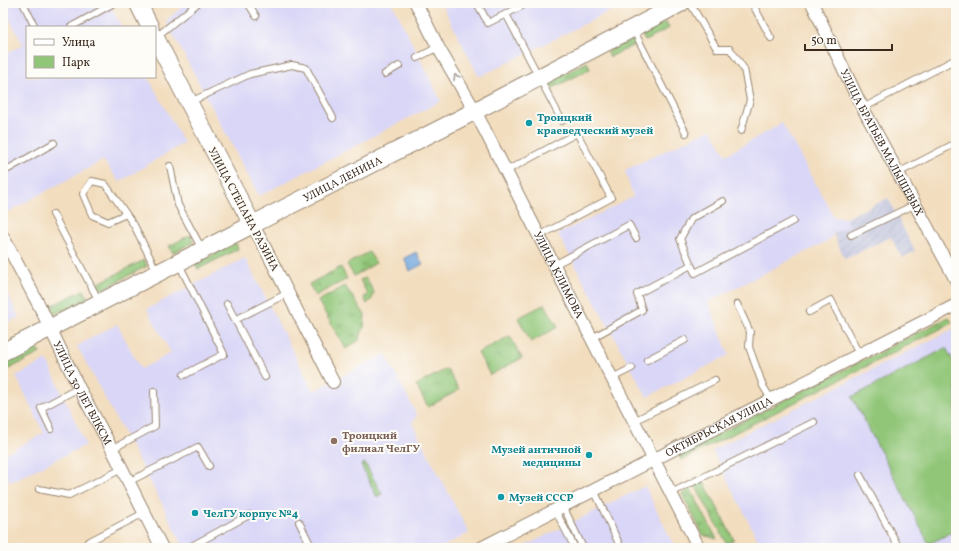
<svg xmlns="http://www.w3.org/2000/svg" width="959" height="551" font-family="Vollkorn,serif">
<style>
.built{fill:#d9d6f7}
.industrial{fill:url(#industrial-furrows)}
.grass{fill:url(#grass-tufts);stroke:#66784b}
.park{fill:#91c678;stroke:#66784b}
.water{fill:#6fa4dc;stroke:#55677d}
.lines{fill:none;stroke-linecap:round;stroke-linejoin:round}
.lane-casing{stroke:#96846e;stroke-width:8}
.street-casing{stroke:#96846e;stroke-width:14}
.secondary-casing{stroke:#96846e;stroke-width:19}
.lane{stroke:#fff;stroke-width:6}
.street{stroke:#fff;stroke-width:12}
.secondary{stroke:#fff;stroke-width:17}
.oneway{stroke:#a79f9a}
.culture-dot{fill:#0f9aa8;stroke:#fdfcf7;stroke-width:1.5}
.education-dot{fill:#8d6e63;stroke:#fdfcf7;stroke-width:1.5}
.labels{text-anchor:middle;stroke-width:4;stroke-linejoin:round;paint-order:stroke}
.culture-label{font-size:11px;font-weight:bold;fill:#0d838f;stroke:#fdfcf7;text-anchor:start}
.street-label{font-size:11px;fill:#3b2a1e;stroke:#fdfcf7}
.education-label{font-size:11px;font-weight:bold;fill:#785e54;stroke:#fdfcf7;text-anchor:start}
</style>
<defs>
<pattern id="industrial-furrows" width="10" height="10" patternUnits="userSpaceOnUse"><rect width="10" height="10" fill="#c0c2dd"/><path d="M-1 1l2-2M0 10L10 0M9 11l2-2" fill="none" stroke="#a6a7bd"/></pattern>
<pattern id="grass-tufts" width="24" height="20" patternUnits="userSpaceOnUse"><rect width="24" height="20" fill="#91c678"/><path d="M3 7l-1-3M5 7V3M7 7l1-3M15 17l-1-3M17 17v-4M19 17l1-3" fill="none" stroke="#78a162"/></pattern>
</defs>
<rect width="100%" height="100%" fill="#fdfcf7"/>
<filter id="ink" filterUnits="userSpaceOnUse"><feTurbulence type="fractalNoise" baseFrequency=".025" numOctaves="2"/><feDisplacementMap in="SourceGraphic" scale="8" xChannelSelector="R" yChannelSelector="G"/><feConvolveMatrix kernelMatrix="1 2 1 2 8 2 1 2 1" color-interpolation-filters="sRGB"/></filter>
<filter id="wash" filterUnits="userSpaceOnUse"><feTurbulence type="fractalNoise" baseFrequency=".012" numOctaves="4" result="noise"/><feDisplacementMap in="SourceGraphic" scale="16" xChannelSelector="R" yChannelSelector="G"/><feGaussianBlur stdDeviation="0.9" result="paint"/><feColorMatrix in="noise" values="0 0 0 0 0 0 0 0 0 0 0 0 0 0 0 0 0 1.4 0 .05"/><feComposite in="paint" operator="in"/></filter>
<g filter="url(#wash)">
<rect width="100%" height="100%" fill="#f2ddbe"/>
<g class="built">
<path d="M3,3h106l13,24h-95v50h121l36,66 -65,39 -16,-22 -95,52 -5,-9v-148l20,-10 -20,-39z"/>
<path d="M186,3h206l49,98 -182,95 -93,-175z"/>
<path d="M441,3h185l-147,74z"/>
<path d="M782,123l52,94 12,1 3,8 -16,8 -4,6 -121,62 21,53 -82,42 -89,-163 75,-37 -8,-27 86,-41 15,26z"/>
<path d="M245,258l68,133 72,-37 32,61 -5,8 57,110 -29,15h-256l-22,-44 -85,-158 40,-22 24,45 30,-16 -24,-44z"/>
<path d="M3,285l16,32 -16,8z"/>
<path d="M955,328l1,2v218h-194l-50,-98z"/>
<path d="M47,360l39,85 -76,37 -7,-16v-11l41,-22 -28,-57z"/>
<path d="M645,486l30,62h-154z"/>
</g>
<path class="industrial" d="M888,198l27,53 -13,7 -11,-21 -46,22 -12,-25 16,-8 -3,-8z"/>
<g class="grass">
<path d="M666,22l3,6 -24,13 -3,-6z"/>
<path d="M633,39l3,5 -26,13 -3,-5z"/>
<path d="M587,62l3,7 -39,20 -4,-6z"/>
<path d="M190,235l4,7 -21,11 -4,-7z"/>
<path d="M236,243l2,6 -40,20 -3,-5z"/>
<path d="M369,252l7,11 -22,13 -7,-12z"/>
<path d="M144,260l3,6 -48,25 -4,-6z"/>
<path d="M341,267l6,12 -32,17 -6,-12z"/>
<path d="M366,278l8,14 -2,7 -5,5 -3,-7 4,-2 -8,-15z"/>
<path d="M345,286l20,29 -1,12 -5,13 -13,9 -28,-48z"/>
<path d="M84,290l4,8 -33,16 -4,-8z"/>
<path d="M949,317l3,6 -271,137 -3,-6z"/>
<path d="M510,336l12,22 -32,17 -12,-22z"/>
<path d="M36,344l4,9 -37,19v-11z"/>
<path d="M447,369l12,21 -31,17 -12,-22z"/>
<path d="M365,463l17,31 -5,3 -16,-32z"/>
<path d="M703,480l31,60 -7,4 -32,-59z"/>
<path d="M690,488l27,51 -14,-4 -21,-41z"/>
</g>
<g class="park">
<path d="M545,304l13,23 -27,15 -13,-24z"/>
<path d="M946,348l10,18v164l-27,14 -77,-147z"/>
</g>
<path class="water" d="M416,252l7,12 -13,7 -6,-13z"/>
</g>
<g filter="url(#ink)">
<g class="lines">
<g class="lane-casing">
<g id="lane">
<path d="M23,3l12,24"/>
<path d="M248,3l8,13"/>
<path d="M477,3l11,20 18,-9"/>
<path d="M528,3l-22,11 56,107"/>
<path d="M690,3l27,46h13l14,20 6,31 -9,31"/>
<path d="M752,3l19,35"/>
<path d="M71,27l43,-24"/>
<path d="M633,29l53,104"/>
<path d="M156,37l42,-34"/>
<path d="M417,58l21,-11"/>
<path d="M385,74l14,-8"/>
<path d="M190,102l60,-28 42,-9 14,3 27,50"/>
<path d="M863,108l93,-49"/>
<path d="M170,166l8,39 24,44"/>
<path d="M506,171l71,-38 34,65 -72,38"/>
<path d="M3,172l51,-29"/>
<path d="M898,173l58,-30"/>
<path d="M53,214l46,87"/>
<path d="M126,214l-18,8 -16,-7 -9,-21 9,-13 13,3 29,41 23,47"/>
<path d="M851,235l63,-30"/>
<path d="M179,264l45,90 -40,21"/>
<path d="M554,265l75,-40 7,13"/>
<path d="M691,265l-11,-26 11,-20 32,-18"/>
<path d="M227,304l38,73"/>
<path d="M737,304l13,28 -1,15 14,39 8,13"/>
<path d="M809,312l22,-12 28,54"/>
<path d="M235,320l53,-27"/>
<path d="M592,338l50,-28 -5,-16 54,-29 4,8 98,-52"/>
<path d="M647,360l38,-20"/>
<path d="M612,378l20,-10"/>
<path d="M634,421l81,-41"/>
<path d="M51,429l-10,-21 38,-20"/>
<path d="M112,449l43,-23 -1,-35"/>
<path d="M860,475l39,73"/>
<path d="M128,482l70,-35 11,19"/>
<path d="M39,489l30,6 53,-26"/>
<path d="M594,490l27,58"/>
<path d="M671,493l143,-71"/>
<path d="M563,506l20,42"/>
<path d="M555,510l20,38"/>
<path d="M299,522l13,26"/>
<path d="M88,542l56,-29"/>
<path d="M188,548l61,-33"/>
</g>
</g>
<g class="street-casing">
<g id="street">
<path id="s1" d="M416,3l22,44 37,64 224,437"/>
<path id="s2" d="M812,3l46,96 98,181"/>
<path d="M252,224l9,16 72,142"/>
<path id="s3" d="M3,237l38,72 38,79 33,61 50,99"/>
<path id="s4" d="M481,548l475,-243"/>
</g>
</g>
<g class="secondary-casing">
<g id="secondary">
<path d="M138,3l12,24"/>
<path d="M155,37l97,187"/>
<path id="s5" d="M3,352l472,-241 206,-108"/>
</g>
</g>
<use href="#lane" class="lane"/>
<use href="#street" class="street"/>
<use href="#secondary" class="secondary"/>
</g>
<defs><path id="oneway-chevron" d="M-2-3.5L2.5 0L-2 3.5" fill="none" stroke-width="1.6" stroke-linecap="round" stroke-linejoin="round"/></defs>
<use class="oneway" href="#oneway-chevron" transform="translate(456 77) rotate(-120)"/>
</g>
<g class="culture-dot">
<circle cx="529" cy="123" r="4"/>
<circle cx="589" cy="455" r="4"/>
<circle cx="501" cy="497" r="4"/>
<circle cx="195" cy="513" r="4"/>
</g>
<circle class="education-dot" cx="334" cy="441" r="4"/>
<g class="labels">
<g class="culture-label">
<text x="537" y="121">Троицкий<tspan x="537" dy="13">краеведческий музей</tspan></text>
<text x="581" y="453" text-anchor="end">Музей античной<tspan x="581" dy="13">медицины</tspan></text>
<text x="509" y="501">Музей СССР</text>
<text x="203" y="517">ЧелГУ корпус №4</text>
</g>
<g class="street-label">
<text dy="4" stroke="none"><textPath href="#s2" startOffset="156">УЛИЦА БРАТЬЕВ МАЛЫШЕВЫХ</textPath></text>
<text dy="4" stroke="none"><textPath href="#s5" startOffset="381">УЛИЦА ЛЕНИНА</textPath></text>
<text transform="translate(244 209) rotate(62)" y="4">УЛИЦА СТЕПАНА РАЗИНА</text>
<text dy="4" stroke="none"><textPath href="#s1" startOffset="307">УЛИЦА КЛИМОВА</textPath></text>
<text dy="4" stroke="none"><textPath href="#s3" startOffset="175">УЛИЦА 30 ЛЕТ ВЛКСМ</textPath></text>
<text dy="4" stroke="none"><textPath href="#s4" startOffset="267">ОКТЯБРЬСКАЯ УЛИЦА</textPath></text>
</g>
<g class="education-label">
<text x="342" y="439">Троицкий<tspan x="342" dy="13">филиал ЧелГУ</tspan></text>
</g>
</g>
<rect width="959" height="551" fill="none" stroke="#fdfcf7" stroke-width="16"/>
<rect x="26" y="26" width="130" height="52" fill="#fdfcf7" stroke="#afa8a0"/>
<rect x="34" y="39" width="20" height="6" fill="#ffffff" stroke="#afa8a0"/>
<text x="62" y="46" font-size="12" fill="#3b2a1e">Улица</text>
<rect x="34" y="56" width="20" height="12" fill="#91c678" stroke="#afa8a0"/>
<text x="62" y="66" font-size="12" fill="#3b2a1e">Парк</text>
<path d="M805 44v6h87v-6" fill="none" stroke="#3b2a1e" stroke-width="2"/>
<text x="811" y="44" font-size="12" fill="#3b2a1e" stroke="#fdfcf7" stroke-width="3" paint-order="stroke">50 m</text>
</svg>
